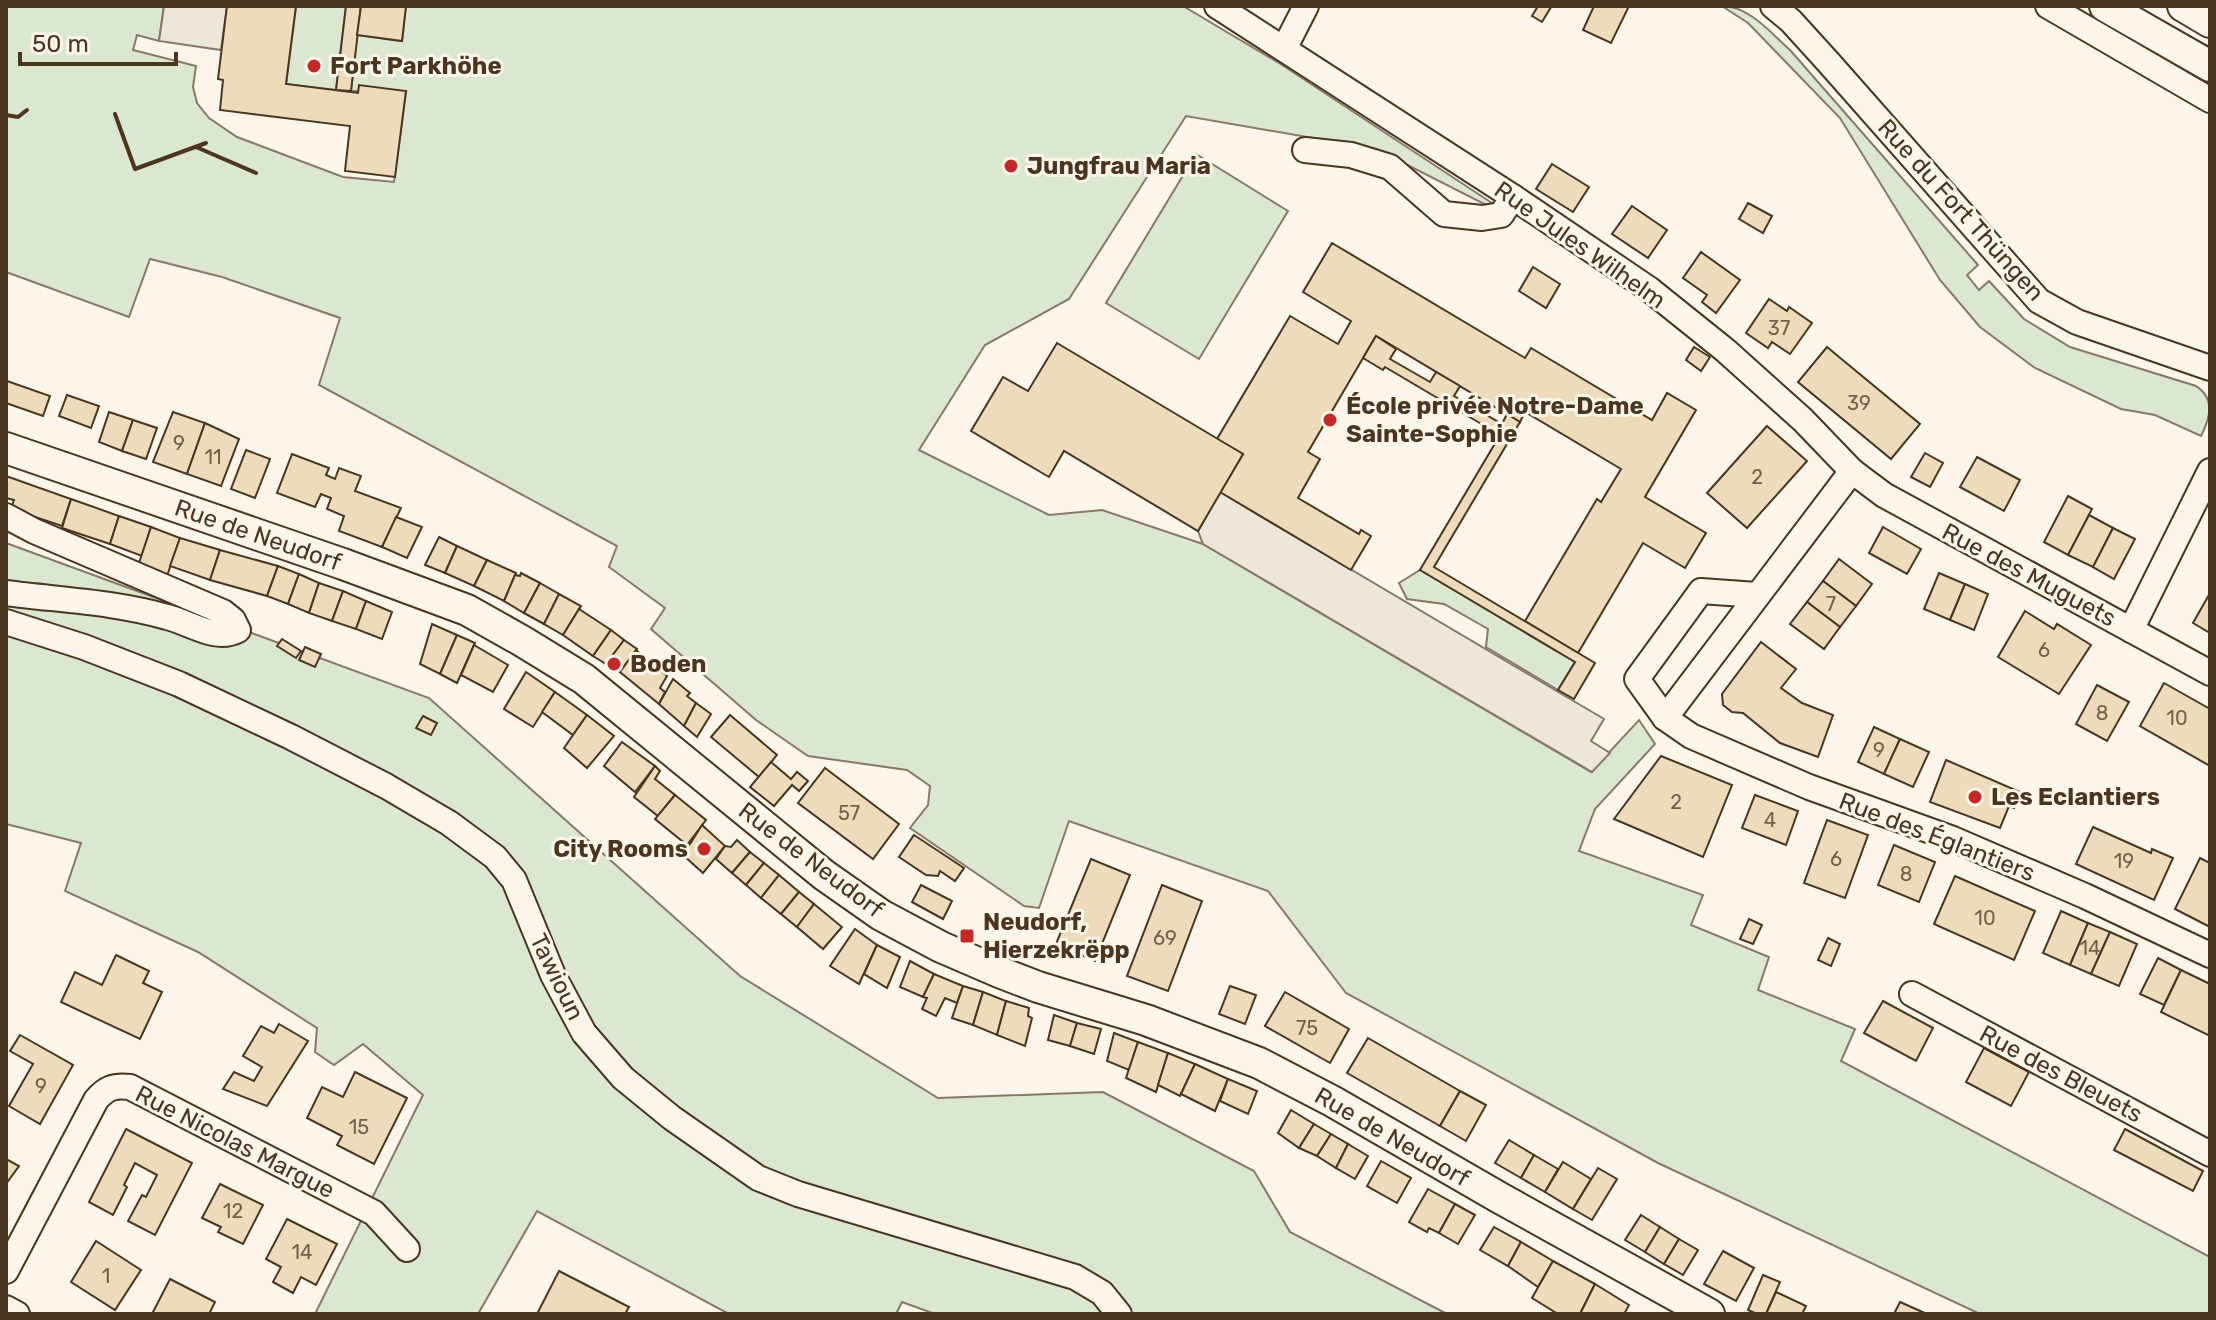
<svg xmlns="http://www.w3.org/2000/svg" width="2216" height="1320" font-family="Rubik,sans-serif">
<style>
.green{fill:#dce7d0;stroke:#887966;stroke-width:2}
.parking{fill:#ede7d9;stroke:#887966;stroke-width:2}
.building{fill:#ecdcbc;stroke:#4a3520;stroke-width:2}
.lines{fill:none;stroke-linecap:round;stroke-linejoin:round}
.minor-casing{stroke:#4a3520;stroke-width:28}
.major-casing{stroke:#4a3520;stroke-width:34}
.minor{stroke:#fbf6e9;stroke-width:24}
.major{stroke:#fbf6e9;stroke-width:30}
.wall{stroke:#4a3520;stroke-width:4}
.poi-dot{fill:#c62828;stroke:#fbf6e9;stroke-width:3}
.labels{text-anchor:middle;stroke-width:6;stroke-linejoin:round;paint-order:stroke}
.number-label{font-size:20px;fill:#725f47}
.poi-label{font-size:24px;font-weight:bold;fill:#4a3520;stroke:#fbf6e9;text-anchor:start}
.street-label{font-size:24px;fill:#4a3520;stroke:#fbf6e9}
</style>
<rect width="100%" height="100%" fill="#fbf6e9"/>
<g class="green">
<path d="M6,6h158l-5,35 -22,-6 -4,15 63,16 -3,21 4,16 12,15 28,19 106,40 51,5 12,-91h-55l6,-56 45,6 4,-35h777l96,57 213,140 -2,4 -114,-58 -190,-33 -117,183 -84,46 -66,105 130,65 53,-5 101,34 388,228 48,-52 16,24 -60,65 -16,42 124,44 -12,30 78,32 -11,33 97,39 -14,32 369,196v57h-230l-322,-151 -312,-170 -78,-102 -199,-70 -30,87 -15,-2 -114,-78 18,-23 2,-19 -23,-16 -99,-14 -52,-36 -105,-91 14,-21 -56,-41 8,-21 -298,-161 21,-67 -118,-41 -72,-18 -21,58 -123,-45z"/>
<path d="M296,6h50l-10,84 -50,-6z"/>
<path d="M1722,6c27,0 49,27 68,44l188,215 -11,10 12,15 10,-9 35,38 46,28 126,39c20,13 14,32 5,50l-46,-21 -34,-6 -86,-41 -55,-41 -40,-47 -100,-162 -92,-95z"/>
<path d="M1196,154l92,57 -89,148 -93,-56z"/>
<path d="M6,543l423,155 311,278 198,122 165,-6 151,79 36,61 157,82h-512l-33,-12 -6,12h-167l-192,-103 -59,103h-163l108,-219 -60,-51 -29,21 -19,-13 2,-24 -119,-76 -133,-61 16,-48 -75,-19z"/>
<path d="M1420,570l155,92 -17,28 -72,-43 2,-18 -44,-25 -37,-5 -8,-16z"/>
</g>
<g class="parking">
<path d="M164,6h63l-6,44 -62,-9z"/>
<path d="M1220,492l384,227 -13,22 19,12 -18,19 -389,-228 -5,-13z"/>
</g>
<g class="building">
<path d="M227,6h69l-10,78 72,9 1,-8 47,6 -11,86 -50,-6 5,-45 -130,-16 3,-30 -5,-1z"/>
<path d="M346,6h15l-10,85 -15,-1z"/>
<path d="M361,6h45l-4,35 -45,-6z"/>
<path d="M1538,6l13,1 -9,15 -10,-6z"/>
<path d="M1594,6h35l-18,37 -28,-13z"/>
<path d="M1552,164l37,23 -16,25 -37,-23z"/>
<path d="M1748,203l24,13 -9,17 -24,-14z"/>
<path d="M1632,206l35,24 -19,28 -36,-24z"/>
<path d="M1332,243l193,115 6,-10 121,72 15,-27 29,17 -51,87 61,36 -21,35 -42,-25 -65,110 -53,-32 72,-122 4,3 20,-33 -96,-57 -5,10 -144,-86 -68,116 12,7 -22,39 61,36 2,-4 10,6 -20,34 -131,-78 23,-38 -26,-15 73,-123 48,28 13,-23 -48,-29z"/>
<path d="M1701,252l39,28 -24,33 -14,-11 5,-7 -24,-17z"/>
<path d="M1533,267l27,17 -14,24 -27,-17z"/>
<path d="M1769,299l18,12 2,-4 23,16 -22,31 -18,-12 -4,6 -22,-15z"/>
<path d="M1376,336l20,13 -6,10 40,23 6,-10 24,14 -6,10 48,28 5,-10 13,8 -86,145 161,96 -21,36 -16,-9 17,-28 -155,-92 80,-135 -115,-68 -2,3 -20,-12z"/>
<path d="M1057,343l186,111 -45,77 -134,-80 -15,26 -78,-46 32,-54 25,14z"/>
<path d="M1694,347l16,10 -9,14 -15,-11z"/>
<path d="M1827,347l93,77 -29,35 -93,-77z"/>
<path d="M7,381l43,15 -7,20 -37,-13z"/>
<path d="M67,395l32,11 -8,22 -32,-12z"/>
<path d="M109,412l24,8 -11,31 -23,-9z"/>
<path d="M173,412l32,11 -18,51 -34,-12z"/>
<path d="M133,420l24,8 -11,31 -24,-8z"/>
<path d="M205,423l34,16 -18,47 -34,-12z"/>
<path d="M1767,426l40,35 -60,67 -40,-35z"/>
<path d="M246,450l24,9 -15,39 -24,-9z"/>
<path d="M1925,453l18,10 -13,24 -19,-10z"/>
<path d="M292,454l37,14 -3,7 9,4 4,-11 22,8 -6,15 46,17 -19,39 -43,-16 5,-15 -17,-7 4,-11 -10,-4 -6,13 -38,-14z"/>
<path d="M1977,457l43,23 -16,31 -44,-24z"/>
<path d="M6,476l65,23 -9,27 -51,-17 3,-9 -8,-2z"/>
<path d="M2068,496l24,13 -24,46 -24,-13z"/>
<path d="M71,499l48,17 -9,28 -48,-16z"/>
<path d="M2089,515l24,13 -20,39 -25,-12z"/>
<path d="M119,516l32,11 -9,29 -32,-12z"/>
<path d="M396,517l26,10 -15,31 -25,-11z"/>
<path d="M151,527l29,11 -13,38 -29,-10z"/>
<path d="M1883,527l38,22 -14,25 -38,-21z"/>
<path d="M2113,528l22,11 -21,40 -21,-12z"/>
<path d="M439,537l18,9 -12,27 -20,-8z"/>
<path d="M180,538l40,12 -10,30 -40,-14z"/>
<path d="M457,546l30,14 -13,26 -29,-13z"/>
<path d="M220,550l58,16 -11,30 -57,-16z"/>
<path d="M1839,559l33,25 -16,22 -33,-25z"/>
<path d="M487,560l29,13 -12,28 -30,-15z"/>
<path d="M278,566l21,8 -11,30 -21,-8z"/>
<path d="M521,573l19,10 -16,30 -20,-12 11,-26 5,1z"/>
<path d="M1939,573l26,11 -15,36 -26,-11z"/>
<path d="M299,574l20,9 -10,30 -21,-9z"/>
<path d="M1823,581l33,25 -16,21 -33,-25z"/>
<path d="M319,583l24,8 -11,30 -23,-8z"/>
<path d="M540,583l19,11 -15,30 -20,-11z"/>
<path d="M1965,584l23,10 -14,36 -24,-10z"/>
<path d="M343,591l23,10 -10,28 -24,-8z"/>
<path d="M2210,593v40l-17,-10z"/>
<path d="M559,594l22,12 -18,29 -19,-11z"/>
<path d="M366,601l26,11 -10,27 -26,-10z"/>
<path d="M1807,602l33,25 -16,22 -34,-25z"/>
<path d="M579,609l32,21 -18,26 -30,-21z"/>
<path d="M2025,611l29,18 3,-5 34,21 -32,49 -61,-37z"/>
<path d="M432,624l25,11 -17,39 -20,-10z"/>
<path d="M611,630l13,10 -18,24 -13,-8z"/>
<path d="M457,635l18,8 -18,40 -17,-9z"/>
<path d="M282,639l19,12 -5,7 -19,-12z"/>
<path d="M624,640l13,9 -17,23 -14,-8z"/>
<path d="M1761,642l35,27 -15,19 21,15 31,12 -15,42 -38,-14 -37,-30 -11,-1 -9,-7 -1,-11z"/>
<path d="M474,645l34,20 -15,27 -32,-17z"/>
<path d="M305,647l16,7 -6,13 -16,-7z"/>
<path d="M636,650l31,26 -7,12 5,4 -6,12 -39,-32z"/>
<path d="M526,672l29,20 -22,35 -29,-18z"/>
<path d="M673,679l17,14 -3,3 9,7 -12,23 -25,-22z"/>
<path d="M2164,683l46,26v57l-70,-40z"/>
<path d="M2097,685l32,17 -22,39 -31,-17z"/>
<path d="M555,692l32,23 -14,20 -31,-23z"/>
<path d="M696,703l15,11 -14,23 -13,-11z"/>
<path d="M587,715l27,21 -27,32 -23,-20z"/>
<path d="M730,715l47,40 -18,22 -48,-40z"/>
<path d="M423,716l14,7 -6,12 -15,-7z"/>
<path d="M1874,727l26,12 -16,35 -26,-12z"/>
<path d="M1900,739l29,13 -16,35 -29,-13z"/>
<path d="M622,742l33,24 -20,26 -31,-26z"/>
<path d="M1661,756l71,29 -29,72 -89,-38z"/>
<path d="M1946,760l74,32 -6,16 -5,-2 -9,22 -70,-26z"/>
<path d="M771,762l20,17 6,-7 11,9 -9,10 -7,-6 -18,21 -24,-19z"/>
<path d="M655,766l5,5 -5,8 20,16 -17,21 -24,-19z"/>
<path d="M825,768l74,56 -26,35 -75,-56z"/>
<path d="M675,795l31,25 -19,25 -32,-26z"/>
<path d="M1755,795l43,16 -12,34 -44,-17z"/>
<path d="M1827,820l41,15 -23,63 -41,-15z"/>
<path d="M702,825l23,21 -22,27 -20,-18z"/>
<path d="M2093,827l58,26 1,-4 21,9 -19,42 -78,-36z"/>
<path d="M914,835l50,33 -9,13 -15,-10 -2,5 -12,-1 -27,-18z"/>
<path d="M737,840l13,12 -18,21 -16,-14 9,-13 6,1z"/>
<path d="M1894,845l41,17 -16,40 -41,-17z"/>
<path d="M750,852l14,11 -18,22 -14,-12z"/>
<path d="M2200,858l10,5v64l-35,-18z"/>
<path d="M1091,859l39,16 -35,86 -39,-17z"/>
<path d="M764,863l15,12 -18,23 -15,-13z"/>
<path d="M779,875l20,17 -18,22 -20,-16z"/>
<path d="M1955,876l80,35 -21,49 -80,-36z"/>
<path d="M921,885l31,16 -9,18 -31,-17z"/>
<path d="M1162,885l40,16 -34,90 -41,-15z"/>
<path d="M799,892l15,12 -17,23 -16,-13z"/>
<path d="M814,904l28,23 -19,22 -26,-22z"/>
<path d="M2061,911l27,12 -18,42 -27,-12z"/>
<path d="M1749,919l13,6 -9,19 -13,-5z"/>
<path d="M2088,923l22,9 -19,42 -21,-9z"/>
<path d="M855,929l22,16 -18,39 -29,-18z"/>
<path d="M2110,932l27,12 -18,42 -28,-12z"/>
<path d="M1828,938l12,6 -9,22 -13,-6z"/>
<path d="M877,945l23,12 -13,31 -23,-14z"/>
<path d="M116,955l33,16 -6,12 19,9 -22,47 -79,-37 14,-30 27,13z"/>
<path d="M2158,958l23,12 -17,35 -24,-11z"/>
<path d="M910,961l24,13 -11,23 -23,-10z"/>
<path d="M2181,970l29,14v52l-49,-24z"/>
<path d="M934,974l29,12 -6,17 -12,-5 -9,18 -14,-7 5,-11 -4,-1z"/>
<path d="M963,986l20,6 -10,33 -21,-7z"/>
<path d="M1230,986l26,9 -11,29 -26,-10z"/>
<path d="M983,992l23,9 -9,34 -24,-10z"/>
<path d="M1285,992l64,37 -19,34 -65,-37z"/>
<path d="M1006,1001l23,7 -1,8 4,2 -7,28 -28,-11z"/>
<path d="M1883,1001l50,27 -17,33 -52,-28z"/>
<path d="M1054,1015l23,8 -7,23 -22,-6z"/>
<path d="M1077,1023l24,6 -7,25 -24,-8z"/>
<path d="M279,1024l29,17 -41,65 -44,-17 11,-17 20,9 8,-14 -19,-11 18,-30 13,7z"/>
<path d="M1114,1033l24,9 -9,28 -22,-9z"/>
<path d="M20,1035l53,30 -33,59 -31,-18 24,-42 -23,-13z"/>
<path d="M1368,1038l92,53 -20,35 -93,-53z"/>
<path d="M1138,1042l30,11 -12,39 -30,-14z"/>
<path d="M1984,1048l45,24 -18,34 -45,-24z"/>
<path d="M1168,1053l27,11 -15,32 -22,-11z"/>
<path d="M1195,1064l33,15 -13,32 -34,-17z"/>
<path d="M355,1072l52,26 -33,66 -37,-19 5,-9 -35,-18 15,-31 21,10z"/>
<path d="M1228,1079l29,12 -9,23 -28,-13z"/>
<path d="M1460,1091l26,14 -20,36 -26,-15z"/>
<path d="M1291,1110l23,14 -15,24 -21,-15z"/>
<path d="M1314,1124l17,10 -14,22 -18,-8z"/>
<path d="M126,1129l66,34 -37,72 -27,-14 14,-26 4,2 11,-22 -22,-12 -11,22 3,2 -14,28 -24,-13z"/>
<path d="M2125,1129l78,42 -10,20 -79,-41z"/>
<path d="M1331,1134l17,10 -12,24 -19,-12z"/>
<path d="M1509,1140l25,15 -13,23 -26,-15z"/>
<path d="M1348,1144l20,12 -13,23 -19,-11z"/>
<path d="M1534,1155l24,14 -13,23 -24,-14z"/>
<path d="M6,1159l13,7 -13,18z"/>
<path d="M1381,1161l30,17 -14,25 -30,-17z"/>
<path d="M1563,1162l28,17 -18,30 -28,-17z"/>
<path d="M1598,1168l19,11 -25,41 -19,-11z"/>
<path d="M220,1184l43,21 -20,39 -25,-12 3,-5 -19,-9z"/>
<path d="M1428,1189l27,15 -16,29 -10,-5 -2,4 -18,-10z"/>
<path d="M1455,1204l20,11 -17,29 -19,-11z"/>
<path d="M1641,1215l19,12 -15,25 -20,-12z"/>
<path d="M287,1219l50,25 -21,41 -15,-8 -8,16 -20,-11 8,-15 -15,-8z"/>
<path d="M1494,1227l27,15 -13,24 -28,-16z"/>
<path d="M1660,1227l19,12 -15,25 -19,-12z"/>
<path d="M1679,1239l19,11 -15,25 -19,-11z"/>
<path d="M96,1241l45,29 -26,40 -44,-28z"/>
<path d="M1521,1242l32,19 -15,26 -30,-21z"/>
<path d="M1723,1251l31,17 -18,33 -32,-17z"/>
<path d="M1553,1261l42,23 -15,30h-22l-26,-16z"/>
<path d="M559,1271l70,36 -4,7h-88z"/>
<path d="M1763,1275l17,7 -14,32h-9l-9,-4z"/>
<path d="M170,1279l45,23 -6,12h-57z"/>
<path d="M1595,1284l34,21 -5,9h-44z"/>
<path d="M1776,1292l30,14 -4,8h-36z"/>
<path d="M1900,1302l27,12h-33z"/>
</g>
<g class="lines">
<g class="minor-casing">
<g id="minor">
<path d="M1217,6l296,191 136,92 76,61 78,70 49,51 32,24 326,178"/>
<path d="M1773,6l18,15 39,43 209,237 38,21 133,46"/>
<path d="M2048,6l162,94"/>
<path d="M1284,49l22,-43"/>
<path d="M1305,150l46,5 39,12 54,47 38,4 19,-3 12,-18"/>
<path d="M6,516l28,15 189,81 10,8 5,10c-23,12 -47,-7 -71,-13 -51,-15 -108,-17 -161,-24"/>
<path d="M1757,595l-56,-4 -64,88 28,39 26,18 118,51 144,52 132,57 125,59"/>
<path d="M6,622l78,25 95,37 112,53 95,49 63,37 46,34 19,23 39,95 31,58 39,45 49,40 86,60 40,16 277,83 27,16 17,21"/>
<path d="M2131,630l79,-159"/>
<path d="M1665,718l187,-247"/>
<path d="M1912,994l298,160"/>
<path d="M6,1271l90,-171c10,-12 18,-15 34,-13l244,126 33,36"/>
<path d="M6,1308l11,6"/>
</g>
</g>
<g class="major-casing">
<g id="major">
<path d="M2105,6l105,60"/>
<path d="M2183,6l27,16"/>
<path d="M6,448l337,116 124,46 55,31 62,38 240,196 57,40 60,32 58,25 39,15 108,33 113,43 73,38 168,97 209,116"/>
</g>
</g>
<use href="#minor" class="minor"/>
<use href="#major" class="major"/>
<g class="wall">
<path d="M115,114l20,55 71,-26"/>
<path d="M6,115l12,2 9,-7"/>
<path d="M196,147l60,26"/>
</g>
</g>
<g class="poi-dot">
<circle cx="314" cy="66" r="8"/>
<circle cx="1011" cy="166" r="8"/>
<circle cx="1330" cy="420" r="8"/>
<circle cx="614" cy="664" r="8"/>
<circle cx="1975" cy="797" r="8"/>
<circle cx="704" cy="849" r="8"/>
<rect x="959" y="928" width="16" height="16" rx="4"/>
</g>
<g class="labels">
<g class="number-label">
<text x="1779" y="335">37</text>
<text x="1859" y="410">39</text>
<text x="179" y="450">9</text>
<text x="213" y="464">11</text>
<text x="1757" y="484">2</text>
<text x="1831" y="611">7</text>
<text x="2044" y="657">6</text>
<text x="2102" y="720">8</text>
<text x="2177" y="725">10</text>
<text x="1879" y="757">9</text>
<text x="1676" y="809">2</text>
<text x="849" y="820">57</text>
<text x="1770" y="827">4</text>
<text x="1836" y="866">6</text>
<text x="2124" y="868">19</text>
<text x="1906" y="881">8</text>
<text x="1985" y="925">10</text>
<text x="1165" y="945">69</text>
<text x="2090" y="955">14</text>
<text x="1307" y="1035">75</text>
<text x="41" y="1093">9</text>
<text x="359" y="1134">15</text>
<text x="233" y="1218">12</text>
<text x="302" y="1259">14</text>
<text x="106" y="1283">1</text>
</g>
<g class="poi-label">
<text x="330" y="74">Fort Parkhöhe</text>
<text x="1027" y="174">Jungfrau Maria</text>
<text x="1346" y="414">École privée Notre-Dame<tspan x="1346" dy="28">Sainte-Sophie</tspan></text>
<text x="630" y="672">Boden</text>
<text x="1991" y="805">Les Eclantiers</text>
<text x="688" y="857" text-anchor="end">City Rooms</text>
<text x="983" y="930">Neudorf,<tspan x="983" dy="28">Hierzekrëpp</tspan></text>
</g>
<g class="street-label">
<text transform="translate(1961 210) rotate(48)" y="8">Rue du Fort Thüngen</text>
<text transform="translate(1580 245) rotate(35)" y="8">Rue Jules Wilhelm</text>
<text transform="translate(258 535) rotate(19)" y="8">Rue de Neudorf</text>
<text transform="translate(2029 575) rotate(28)" y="8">Rue des Muguets</text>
<text transform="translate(1937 837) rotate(21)" y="8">Rue des Églantiers</text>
<text transform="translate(811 860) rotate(37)" y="8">Rue de Neudorf</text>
<text transform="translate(557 977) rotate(64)" y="8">Tawioun</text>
<text transform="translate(2061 1074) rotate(28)" y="8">Rue des Bleuets</text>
<text transform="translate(1392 1137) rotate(30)" y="8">Rue de Neudorf</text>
<text transform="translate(235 1142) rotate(27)" y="8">Rue Nicolas Margue</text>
</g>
</g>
<rect width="2216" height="1320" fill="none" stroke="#4a3520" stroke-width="16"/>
<path d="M20 52v12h156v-12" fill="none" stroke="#4a3520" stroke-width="4"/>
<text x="32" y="52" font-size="24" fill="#4a3520" stroke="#fbf6e9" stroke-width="6" paint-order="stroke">50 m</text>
</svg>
